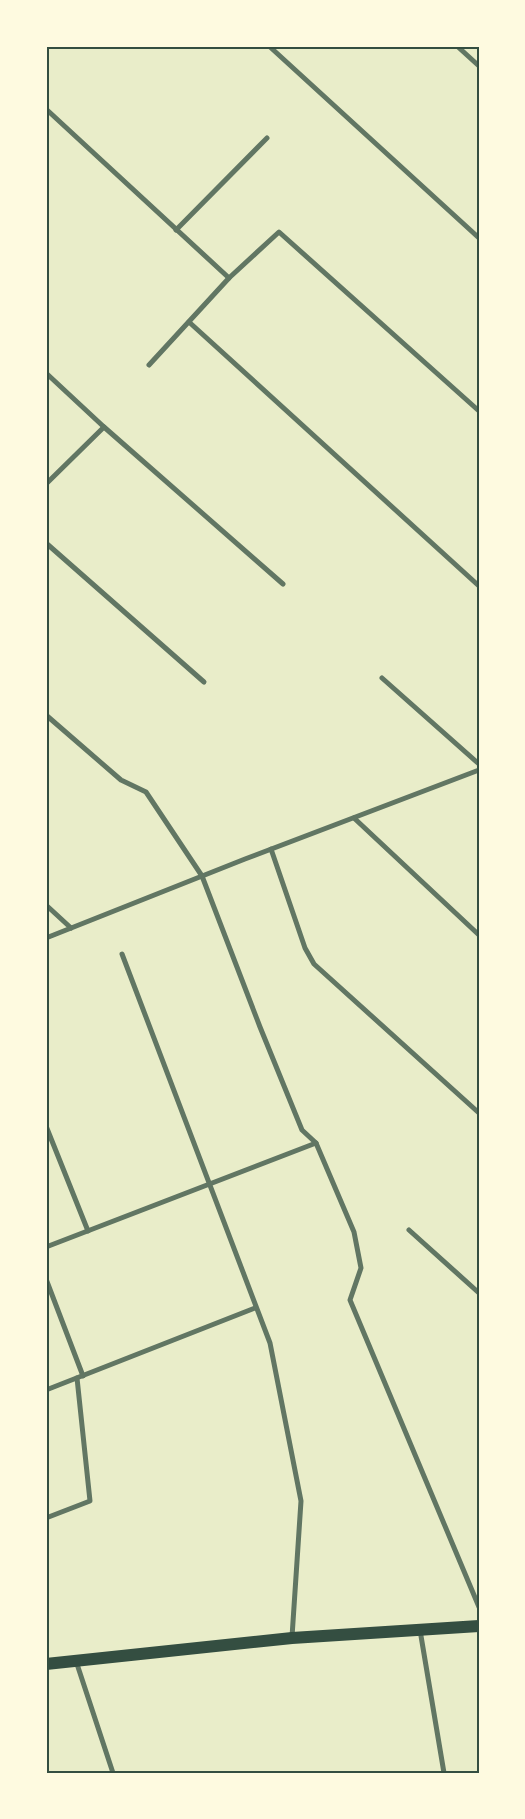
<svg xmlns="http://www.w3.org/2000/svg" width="525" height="1819" font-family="Arial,sans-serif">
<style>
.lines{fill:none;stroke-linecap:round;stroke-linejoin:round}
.minor{stroke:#617663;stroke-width:5}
.primary{stroke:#344e41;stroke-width:12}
.neatline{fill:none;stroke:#344e41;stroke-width:2}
</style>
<rect width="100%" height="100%" fill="#e9edc9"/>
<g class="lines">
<g class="minor">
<path d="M269,46l210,192"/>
<path d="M457,46l22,20"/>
<path d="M46,109l183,169"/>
<path d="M176,230l91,-92"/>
<path d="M189,322l290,264"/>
<path d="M149,365l80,-87 50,-46 200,179"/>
<path d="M46,373l58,54 179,157"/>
<path d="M46,484l58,-57"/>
<path d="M46,543l158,139"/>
<path d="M382,678l97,86"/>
<path d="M46,715l75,65 25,12 56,84 58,151 42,103 14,13 38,89 7,36 -11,32 129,307"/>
<path d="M354,818l125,117"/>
<path d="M271,849l34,99 9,16 165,149"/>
<path d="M46,905l25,23"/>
<path d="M46,938l199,-79 234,-89"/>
<path d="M122,954l148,389 31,158 -9,136"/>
<path d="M46,1126l42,105"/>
<path d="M409,1230l70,63"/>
<path d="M46,1247l270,-104"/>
<path d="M46,1279l37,97"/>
<path d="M46,1390l209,-82"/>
<path d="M46,1518l44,-17 -13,-123"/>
<path d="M420,1630l24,143"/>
<path d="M76,1661l37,112"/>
</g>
<path class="primary" d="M46,1664l246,-26 187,-12"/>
</g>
<rect width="525" height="1819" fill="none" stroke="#fefae0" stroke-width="95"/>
<rect x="48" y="48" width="430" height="1724" class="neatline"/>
</svg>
